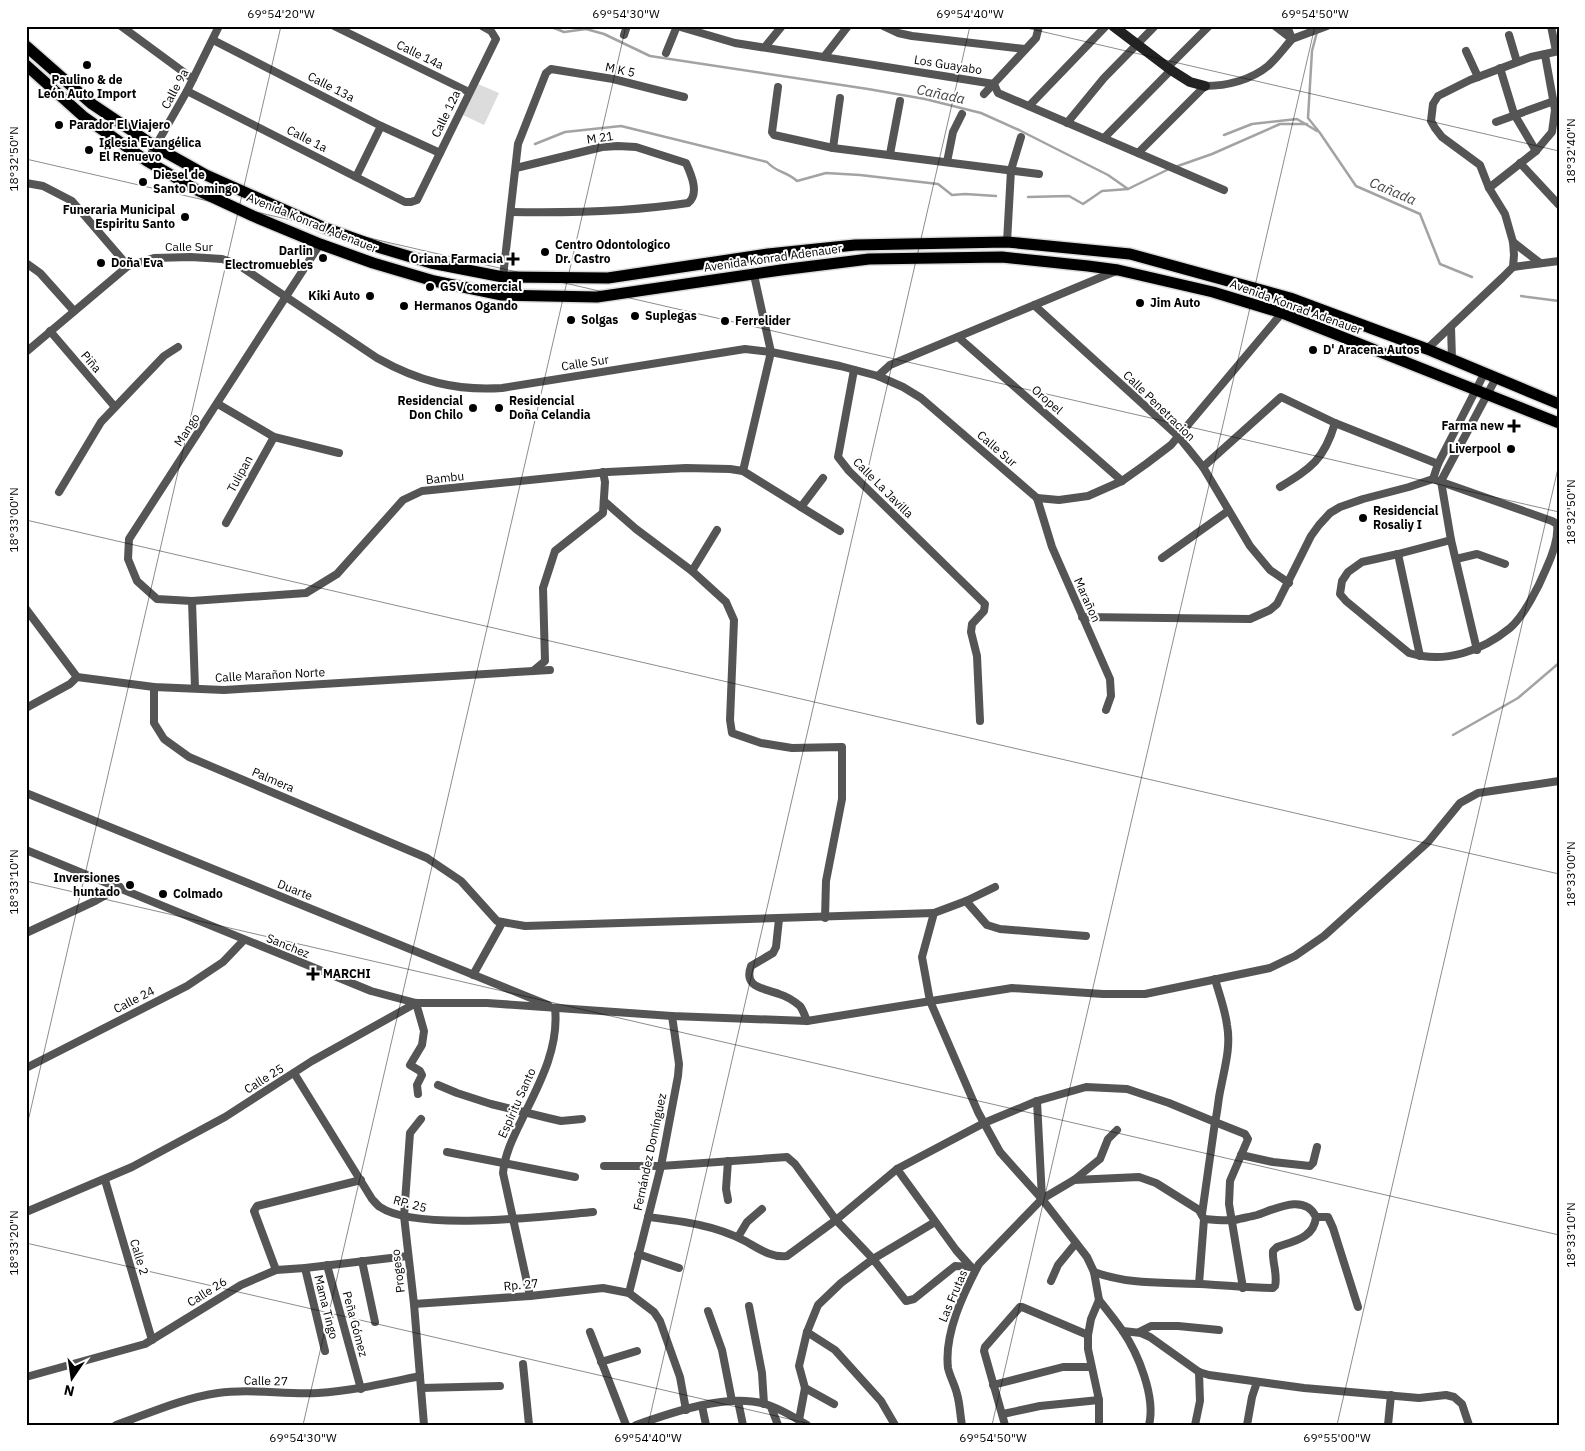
<svg xmlns="http://www.w3.org/2000/svg" width="1585" height="1451" font-family="'IBM Plex Sans',sans-serif">
<style>
.green{fill:#dcdcdc}
.lines{fill:none;stroke-linecap:round;stroke-linejoin:round}
.stream{stroke:#a3a3a3;stroke-width:2.5}
.primary-casing{stroke:#dbdbdb;stroke-width:14}
.street{stroke:#555;stroke-width:8}
.secondary{stroke:#222;stroke-width:10}
.primary{stroke:#000;stroke-width:11}
.ticks{fill:none;stroke:#000;stroke-width:1;stroke-opacity:0.45}
.poi-dot{fill:#000;stroke:#fff;stroke-width:2}
.labels{text-anchor:middle;stroke-width:4;stroke-linejoin:round;paint-order:stroke}
.street-label{font-size:12px;fill:#000;stroke:#fff}
.poi-label{font-size:12px;font-weight:bold;fill:#000;stroke:#fff;text-anchor:start}
.water-label{font-size:14px;font-style:italic;fill:#444;stroke:#fff}
.neatline{fill:none;stroke:#000;stroke-width:2}
.ticks-label{font-size:12px;text-anchor:middle;fill:#000}
</style>
<rect width="100%" height="100%" fill="#fff"/>
<path class="green" d="M478,84l21,9 -15,32 -21,-10z"/>
<g class="lines">
<g class="stream">
<path d="M549,26l15,6 22,-3 18,5 46,22 218,33 57,10 56,14 38,17 89,45 20,14 41,-20"/>
<path d="M1317,32l-5,19 -4,67 12,15 36,53 64,28 20,50 32,13"/>
<path d="M1224,135l28,-11 45,-5 20,12"/>
<path d="M535,144l30,-12 56,-6 146,36c10,11 19,9 30,19l29,-8 34,2 78,9 14,11 13,-1 31,2"/>
<path d="M1175,167l37,-13 68,-30h27"/>
<path d="M1028,197l41,-1 14,8 19,-13 26,-2"/>
<path d="M1521,296l38,5"/>
<path d="M1453,735l65,-37 41,-35"/>
</g>
<g class="primary-casing">
<g id="primary">
<path d="M26,46l66,58 64,43 50,28 119,53 56,20 50,15 72,14 105,1 160,-24 87,-9 152,-3 123,12 160,44 137,51 132,55"/>
<path d="M26,65l58,52 63,44 50,29 56,26 67,28 53,19 61,18 68,14 95,2 184,-27 88,-11 133,-2 86,9 30,4 95,22 69,21 277,110"/>
</g>
</g>
<g class="street">
<path d="M121,26l72,53"/>
<path d="M334,26l135,66"/>
<path d="M677,26l58,17 259,41 4,9 226,97"/>
<path d="M883,26l15,7 14,3 113,13"/>
<path d="M1275,26l17,13 35,-13"/>
<path d="M1551,26l5,25"/>
<path d="M624,35l3,-9"/>
<path d="M1509,35l8,27"/>
<path d="M213,40l168,86 59,27"/>
<path d="M765,47l17,-21"/>
<path d="M1466,51l12,26"/>
<path d="M666,53l11,-27"/>
<path d="M824,57l24,-31"/>
<path d="M1168,67l41,-41"/>
<path d="M1500,68l14,46 22,37"/>
<path d="M778,87l-6,45 2,3 59,13 206,26"/>
<path d="M187,91l218,111h6l6,-2 79,-161 -5,-8 -9,-5"/>
<path d="M984,94l52,-56 3,-12"/>
<path d="M1029,106l77,-80"/>
<path d="M1496,122l58,-21"/>
<path d="M1067,123l37,-45 51,-52"/>
<path d="M1104,138l67,-68"/>
<path d="M833,148l7,-50"/>
<path d="M1138,153l67,-67c22,0 46,-6 63,-20 9,-8 16,-18 24,-27l-5,-13"/>
<path d="M890,154l10,-53"/>
<path d="M147,161l40,-70 32,-65"/>
<path d="M947,162l6,-30 9,-18"/>
<path d="M1520,163l39,42"/>
<path d="M356,177l25,-51"/>
<path d="M26,183l17,3 29,15 56,65"/>
<path d="M1489,188l47,-37 16,-19 3,-22 -10,-55"/>
<path d="M511,212c59,1 118,0 177,-9 12,-9 3,-29 -2,-40l-50,-16 -18,-1 -16,1 -86,21"/>
<path d="M1007,242l4,-72 10,-33"/>
<path d="M1513,242l27,21"/>
<path d="M320,244l-191,295 -1,20 9,22 20,18 35,2 114,-8 31,-19 66,-74 19,-9 186,-19 78,-4 44,1 13,2 58,36 22,-29"/>
<path d="M26,263l14,10 34,38"/>
<path d="M1513,267l46,-6"/>
<path d="M503,277l15,-133 28,-71 5,-4 62,10 71,18"/>
<path d="M1034,305l144,131 25,31 47,79 20,24 19,13"/>
<path d="M1451,327l1,32"/>
<path d="M50,331l65,76"/>
<path d="M958,337l164,144"/>
<path d="M1427,349l75,-71 11,-11 1,-12 -1,-13 -8,-28 -16,-26 -9,-23 -38,-28 -7,-9 -4,-7 2,-17 5,-8 32,-16 61,-23 28,-6"/>
<path d="M26,352l102,-86 26,-8 37,-1 31,2 15,5 140,94c41,23 78,33 125,30l243,-39 26,3 69,14 38,10 25,11 18,11 116,100"/>
<path d="M854,370l-16,87 11,14 136,133 -1,7 -12,13 -1,8 6,24 3,65"/>
<path d="M878,376l12,-11 226,-94"/>
<path d="M218,404l56,33 65,16"/>
<path d="M1203,467l78,-70 54,26 103,41"/>
<path d="M743,471l28,-119 -17,-77"/>
<path d="M1433,479l5,-15 46,-90"/>
<path d="M1280,487c31,-19 44,-27 55,-64"/>
<path d="M59,492l42,-70 63,-66 14,-9"/>
<path d="M1037,498l22,2 29,-4 34,-15 24,-17 25,-19 111,-132"/>
<path d="M1037,498l15,49 58,132 1,17 -5,14"/>
<path d="M604,501l32,28 56,42 25,-41"/>
<path d="M801,507l39,24"/>
<path d="M226,523l48,-86"/>
<path d="M1398,554l22,102"/>
<path d="M1162,558l66,-47"/>
<path d="M1456,559l21,-5 28,10"/>
<path d="M692,571l34,31 8,18 -4,100 2,13 29,10 31,5 50,-1v52l-16,82 -1,37"/>
<path d="M192,601l3,87"/>
<path d="M26,609l51,68 77,10 70,3 326,-20"/>
<path d="M1082,617l168,2 20,-9 7,-6 34,-68 8,-11 11,-12 10,-6 23,-8 46,-12 24,-8 119,42 5,3c2,15 -5,32 -11,45 -7,17 -22,47 -36,59 -28,23 -65,36 -101,25l-63,-52 -6,-7 2,-13 6,-9 14,-10 36,-8 53,-14"/>
<path d="M1477,650l-26,-110 -10,-59 55,-103"/>
<path d="M533,671l12,-10 -2,-73 12,-37 48,-38 2,-31 -2,-10"/>
<path d="M154,687v36l10,16 25,18 238,101 34,23 36,40 28,5 409,-13"/>
<path d="M26,708l44,-24 7,-7"/>
<path d="M26,793l522,212"/>
<path d="M26,850l345,141 45,12h71l185,13 135,5 205,-33 91,6h42l125,-26 25,-12 29,-20 104,-94 32,-39 18,-10 81,-12"/>
<path d="M995,887l-29,14 -32,12 -12,44 8,44 48,111 22,40 42,47 45,58 7,15 5,28 -8,19 -3,16v14l11,51v25"/>
<path d="M966,901l21,24 13,4 86,7"/>
<path d="M779,919l-3,28 -3,6 -22,13c-8,22 13,22 28,28 7,2 15,7 21,12 3,4 5,10 7,15"/>
<path d="M26,933l69,-32 25,-14"/>
<path d="M473,975l29,-52"/>
<path d="M26,1068l161,-82 36,-24 21,-22"/>
<path d="M294,1073l78,126c2,2 5,6 8,8 37,25 167,9 213,5"/>
<path d="M438,1085l19,8 34,11 57,14 13,3 21,-2"/>
<path d="M1037,1101l5,98"/>
<path d="M421,1119l-11,14 -6,83 10,88 10,121"/>
<path d="M447,1152l128,25"/>
<path d="M1241,1155l32,7 37,4 3,-3 4,-16"/>
<path d="M728,1161l-2,28 2,11"/>
<path d="M604,1166h57l126,-9 8,7 41,56 37,39 62,-37"/>
<path d="M897,1169l59,81 15,17"/>
<path d="M105,1180l47,160"/>
<path d="M1074,1180l26,-21 8,-20 9,-9"/>
<path d="M26,1212l106,-45 93,-50 87,-56 104,-58 8,28 -2,14 -12,20 10,6 2,4 -5,10 1,9"/>
<path d="M1202,1214l13,-92 30,12 3,5 -18,42 -1,23 14,84"/>
<path d="M648,1217c33,4 67,8 97,24 13,7 26,17 42,15l49,-36 61,-51 87,-46 53,-22 49,-14 41,2 42,14 46,19c3,-12 3,-23 6,-35 4,-21 10,-41 6,-62 -2,-16 -8,-31 -12,-46"/>
<path d="M1316,1217h12l5,11 25,79"/>
<path d="M738,1237l9,-15 15,-13"/>
<path d="M638,1254l41,14"/>
<path d="M362,1261l13,61"/>
<path d="M327,1265l34,124"/>
<path d="M305,1268l20,83"/>
<path d="M276,1270l-22,-59 3,-5 104,-26"/>
<path d="M1094,1272c36,13 68,10 106,12 24,1 48,4 73,4l2,-2c3,-11 -3,-24 -2,-35l4,-4c17,-6 37,-9 39,-30 -11,-24 -41,-8 -59,-2 -7,2 -15,3 -22,5 -10,1 -21,0 -31,-1"/>
<path d="M1051,1281l7,-16 18,-22"/>
<path d="M629,1293l32,-127 17,-90 1,-12 -7,-48"/>
<path d="M530,1296l-27,-123c2,-22 13,-41 23,-62 16,-32 33,-66 29,-103"/>
<path d="M1099,1300c8,10 16,20 23,30 16,23 34,67 27,95"/>
<path d="M414,1304l116,-8 73,-8 26,5 25,19 6,9 20,56 6,33"/>
<path d="M749,1306l13,67 2,31"/>
<path d="M708,1311l14,39 10,51"/>
<path d="M1123,1331l18,2 9,4 49,35 10,3 95,13 115,10 27,-3 8,2 8,7 7,21"/>
<path d="M590,1332l36,93"/>
<path d="M807,1332l11,-27 23,-22 32,-24 33,42 8,-2 41,-33 16,1"/>
<path d="M1139,1332l12,-6h27l41,4"/>
<path d="M601,1362l36,-11"/>
<path d="M523,1364l6,61"/>
<path d="M26,1377l119,-33 96,-59 35,-15 29,-2 103,-12"/>
<path d="M993,1385l70,-18h28"/>
<path d="M421,1388l79,-2"/>
<path d="M805,1388l29,16"/>
<path d="M738,1401l5,24"/>
<path d="M702,1406l4,19"/>
<path d="M771,1407l7,18"/>
<path d="M1003,1414l37,-8 59,-6"/>
<path d="M799,1420l6,-32 -6,-22 8,-34 28,18 46,51 14,24"/>
<path d="M116,1425c34,-12 67,-27 102,-32 33,-5 67,2 100,0 35,-2 68,-10 102,-17"/>
<path d="M636,1425c37,-13 91,-32 129,-21 14,4 29,13 42,21"/>
<path d="M962,1425c-2,-10 -2,-21 -5,-31 -2,-9 -7,-17 -9,-26 -4,-34 15,-74 31,-104l63,-65 32,-19 65,-3 17,6 43,27 5,9 -5,65"/>
<path d="M1005,1425l-21,-74 1,-4 35,-40h2l66,28"/>
<path d="M1195,1425l5,-24 -1,-29"/>
<path d="M1247,1425l5,-28 5,-15"/>
<path d="M1388,1425l3,-30"/>
</g>
<path class="secondary" d="M1113,26l58,44 19,12 15,4"/>
<use href="#primary" class="primary"/>
</g>
<path class="ticks" d="M1018,26l541,125M26,159l1533,353M26,520l1533,354M26,881l1533,354M26,1130l255,-1104M26,1243l789,182M303,1425l323,-1399M648,1425l322,-1399M992,1425l323,-1399M1337,1425l222,-961"/>
<g class="poi-dot">
<circle cx="87" cy="65" r="5"/>
<circle cx="59" cy="125" r="5"/>
<circle cx="89" cy="150" r="5"/>
<circle cx="143" cy="182" r="5"/>
<circle cx="185" cy="217" r="5"/>
<circle cx="545" cy="252" r="5"/>
<circle cx="323" cy="258" r="5"/>
<path d="M510.5 251.5h5v5h5v5h-5v5h-5v-5h-5v-5h5z"/>
<circle cx="101" cy="263" r="5"/>
<circle cx="430" cy="287" r="5"/>
<circle cx="370" cy="296" r="5"/>
<circle cx="1140" cy="303" r="5"/>
<circle cx="404" cy="306" r="5"/>
<circle cx="635" cy="316" r="5"/>
<circle cx="571" cy="320" r="5"/>
<circle cx="725" cy="321" r="5"/>
<circle cx="1313" cy="350" r="5"/>
<circle cx="473" cy="408" r="5"/>
<circle cx="499" cy="408" r="5"/>
<path d="M1511.5 418.5h5v5h5v5h-5v5h-5v-5h-5v-5h5z"/>
<circle cx="1511" cy="449" r="5"/>
<circle cx="1363" cy="518" r="5"/>
<circle cx="130" cy="885" r="5"/>
<circle cx="163" cy="894" r="5"/>
<path d="M310.5 966.5h5v5h5v5h-5v5h-5v-5h-5v-5h5z"/>
</g>
<g class="labels">
<g class="street-label">
<text transform="translate(420 55) rotate(26)" y="4">Calle 14a</text>
<text transform="translate(948 65) rotate(9)" y="4">Los Guayabo</text>
<text transform="translate(620 70) rotate(12)" y="4">M K 5</text>
<text transform="translate(331 87) rotate(27)" y="4">Calle 13a</text>
<text transform="translate(175 89) rotate(-62)" y="4">Calle 9a</text>
<text transform="translate(446 114) rotate(-64)" y="4">Calle 12a</text>
<text transform="translate(600 138) rotate(-8)" y="4">M 21</text>
<text transform="translate(307 139) rotate(27)" y="4">Calle 1a</text>
<text transform="translate(312 223) rotate(22)" y="4">Avenida Konrad Adenauer</text>
<text x="189" y="251">Calle Sur</text>
<text transform="translate(773 258) rotate(-8)" y="4">Avenida Konrad Adenauer</text>
<text transform="translate(1296 307) rotate(20)" y="4">Avenida Konrad Adenauer</text>
<text transform="translate(91 362) rotate(49)" y="4">Piña</text>
<text transform="translate(585 363) rotate(-9)" y="4">Calle Sur</text>
<text transform="translate(1047 400) rotate(41)" y="4">Oropel</text>
<text transform="translate(1159 406) rotate(44)" y="4">Calle Penetracion</text>
<text transform="translate(187 430) rotate(-57)" y="4">Mango</text>
<text transform="translate(997 449) rotate(41)" y="4">Calle Sur</text>
<text transform="translate(240 474) rotate(-61)" y="4">Tulipan</text>
<text transform="translate(445 478) rotate(-6)" y="4">Bambu</text>
<text transform="translate(883 488) rotate(45)" y="4">Calle La Javilla</text>
<text transform="translate(1087 600) rotate(66)" y="4">Marañon</text>
<text transform="translate(270 675) rotate(-3)" y="4">Calle Marañon Norte</text>
<text transform="translate(273 780) rotate(23)" y="4">Palmera</text>
<text transform="translate(295 890) rotate(22)" y="4">Duarte</text>
<text transform="translate(288 946) rotate(22)" y="4">Sanchez</text>
<text transform="translate(134 1000) rotate(-27)" y="4">Calle 24</text>
<text transform="translate(264 1079) rotate(-32)" y="4">Calle 25</text>
<text transform="translate(517 1103) rotate(-66)" y="4">Espíritu Santo</text>
<text transform="translate(650 1152) rotate(-78)" y="4">Fernández Domínguez</text>
<text transform="translate(410 1204) rotate(15)" y="4">RP. 25</text>
<text transform="translate(139 1257) rotate(73)" y="4">Calle 2</text>
<text transform="translate(398 1271) rotate(-97)" y="4">Progeso</text>
<text transform="translate(521 1285) rotate(-5)" y="4">Rp. 27</text>
<text transform="translate(207 1292) rotate(-32)" y="4">Calle 26</text>
<text transform="translate(953 1296) rotate(-67)" y="4">Las Frutas</text>
<text transform="translate(326 1307) rotate(76)" y="4">Mama Tingo</text>
<text transform="translate(355 1324) rotate(75)" y="4">Peña Gómez</text>
<text transform="translate(266 1381) rotate(1)" y="4">Calle 27</text>
</g>
<g class="poi-label">
<text x="87" y="84" text-anchor="middle">Paulino &amp; de<tspan x="87" dy="14">León Auto Import</tspan></text>
<text x="69" y="129">Parador El Viajero</text>
<text x="99" y="147">Iglesia Evangélica<tspan x="99" dy="14">El Renuevo</tspan></text>
<text x="153" y="179">Diesel de<tspan x="153" dy="14">Santo Domingo</tspan></text>
<text x="175" y="214" text-anchor="end">Funeraria Municipal<tspan x="175" dy="14">Espiritu Santo</tspan></text>
<text x="555" y="249">Centro Odontologico<tspan x="555" dy="14">Dr. Castro</tspan></text>
<text x="313" y="255" text-anchor="end">Darlin<tspan x="313" dy="14">Electromuebles</tspan></text>
<text x="503" y="263" text-anchor="end">Oriana Farmacia</text>
<text x="111" y="267">Doña Eva</text>
<text x="440" y="291">GSV comercial</text>
<text x="360" y="300" text-anchor="end">Kiki Auto</text>
<text x="1150" y="307">Jim Auto</text>
<text x="414" y="310">Hermanos Ogando</text>
<text x="645" y="320">Suplegas</text>
<text x="581" y="324">Solgas</text>
<text x="735" y="325">Ferrelider</text>
<text x="1323" y="354">D' Aracena Autos</text>
<text x="463" y="405" text-anchor="end">Residencial<tspan x="463" dy="14">Don Chilo</tspan></text>
<text x="509" y="405">Residencial<tspan x="509" dy="14">Doña Celandia</tspan></text>
<text x="1504" y="430" text-anchor="end">Farma new</text>
<text x="1501" y="453" text-anchor="end">Liverpool</text>
<text x="1373" y="515">Residencial<tspan x="1373" dy="14">Rosaliy I</tspan></text>
<text x="120" y="882" text-anchor="end">Inversiones<tspan x="120" dy="14">huntado</tspan></text>
<text x="173" y="898">Colmado</text>
<text x="323" y="978">MARCHI</text>
</g>
<g class="water-label">
<text transform="translate(941 94) rotate(12)" y="5">Cañada</text>
<text transform="translate(1393 191) rotate(23)" y="5">Cañada</text>
</g>
</g>
<rect width="1585" height="1451" fill="none" stroke="#ffffff" stroke-width="55"/>
<g transform="translate(72 1378) rotate(193)" stroke="#ffffff" stroke-width="4" paint-order="stroke">
<path d="M0-4L9 19L0 12L-9 19Z" fill="#000000"/>
<text y="-8" font-size="14" font-weight="bold" text-anchor="middle" fill="#000000">N</text>
</g>
<rect x="28" y="28" width="1530" height="1396" class="neatline"/>
<g class="ticks-label">
<text x="281" y="18">69°54'20"W</text>
<text x="626" y="18">69°54'30"W</text>
<text x="970" y="18">69°54'40"W</text>
<text x="1315" y="18">69°54'50"W</text>
<text transform="translate(1571 151) rotate(-90)" y="4">18°32'40"N</text>
<text transform="translate(14 159) rotate(-90)" y="4">18°32'50"N</text>
<text transform="translate(1571 512) rotate(-90)" y="4">18°32'50"N</text>
<text transform="translate(14 520) rotate(-90)" y="4">18°33'00"N</text>
<text transform="translate(1571 874) rotate(-90)" y="4">18°33'00"N</text>
<text transform="translate(14 882) rotate(-90)" y="4">18°33'10"N</text>
<text transform="translate(1571 1235) rotate(-90)" y="4">18°33'10"N</text>
<text transform="translate(14 1243) rotate(-90)" y="4">18°33'20"N</text>
<text x="303" y="1442">69°54'30"W</text>
<text x="648" y="1442">69°54'40"W</text>
<text x="993" y="1442">69°54'50"W</text>
<text x="1337" y="1442">69°55'00"W</text>
</g>
</svg>
